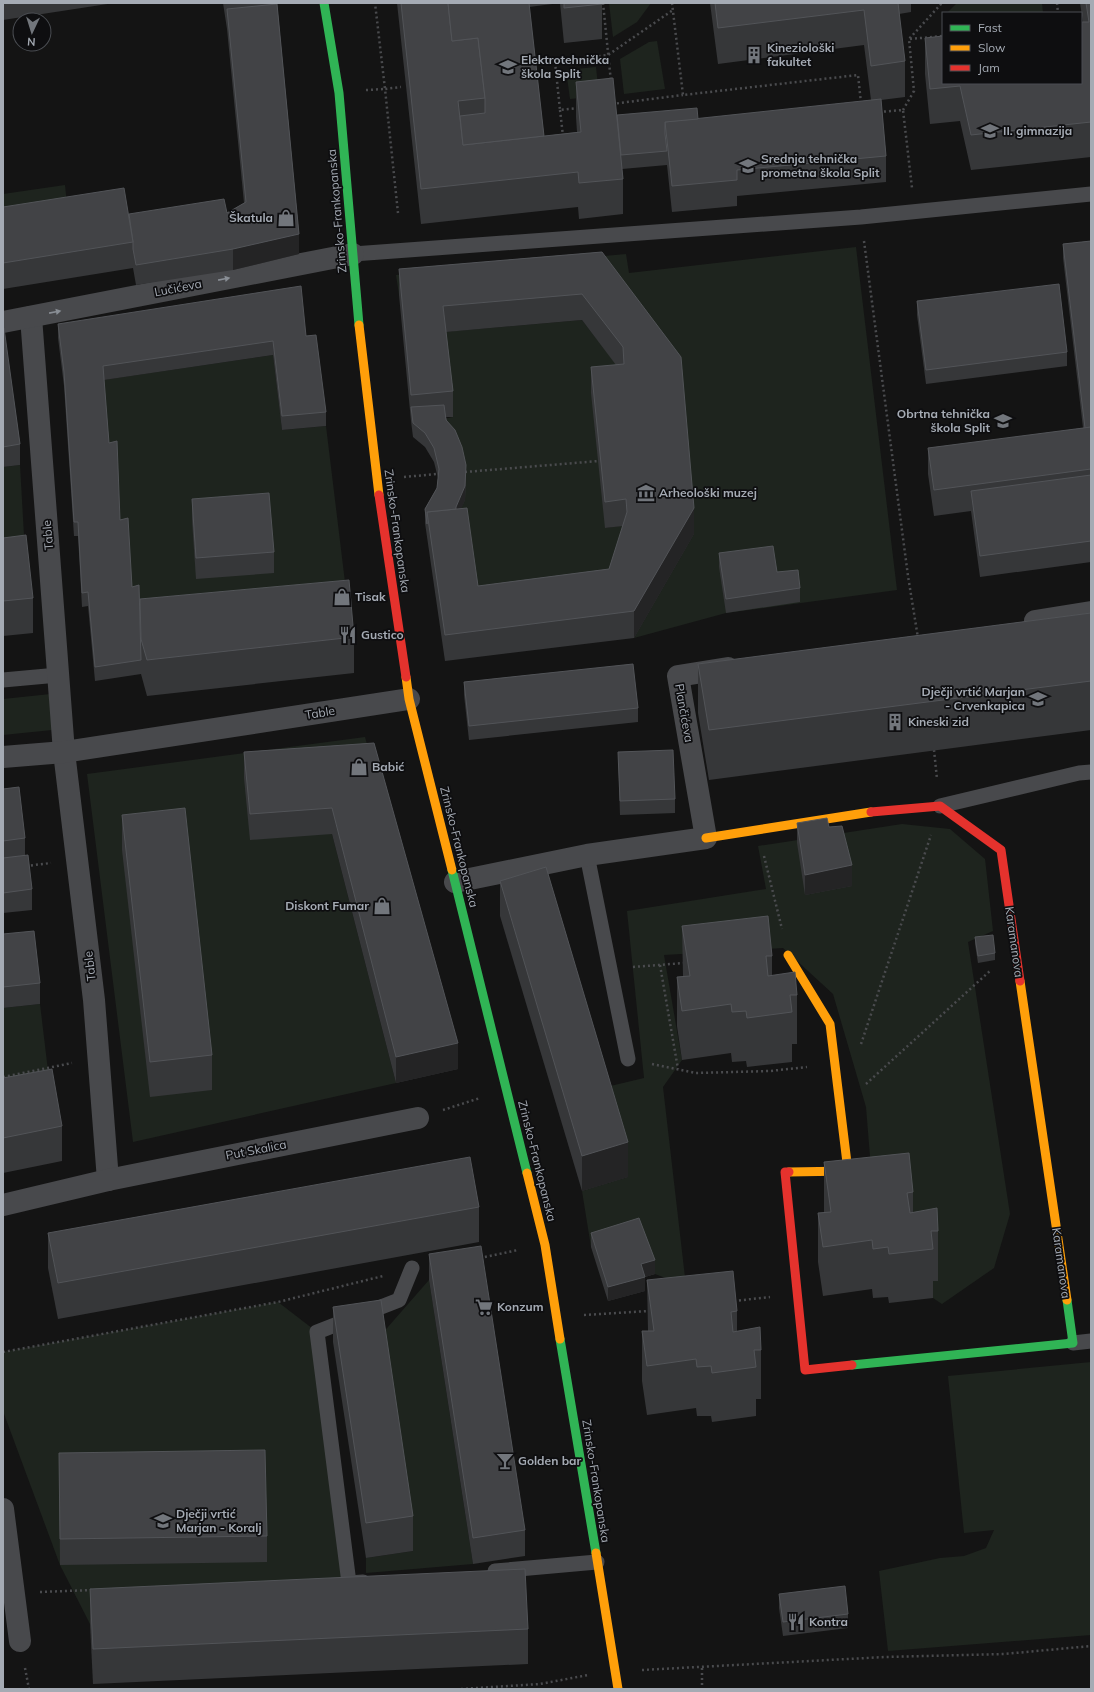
<svg xmlns="http://www.w3.org/2000/svg" width="1094" height="1692" font-family="Mulish,sans-serif">
<style>
.green{fill:#1e241e}
.lines{fill:none;stroke-linecap:round;stroke-linejoin:round}
.path{stroke:#4a4b4e;stroke-width:2.5;stroke-dasharray:2 3;stroke-linecap:butt}
.lane{stroke:#48494c;stroke-width:15}
.street{stroke:#48494c;stroke-width:22}
.fast{stroke:#30b455;stroke-width:9}
.slow{stroke:#ff9f0a;stroke-width:9}
.jam{stroke:#e5322d;stroke-width:9}
.wall{fill:#363739;fill-rule:evenodd}
.shaded-wall{fill:#242425}
.building{fill:#424346;stroke:#525458}
.oneway{fill:#898e95}
.labels{text-anchor:middle;stroke-width:3.5;stroke-linejoin:round;paint-order:stroke}
.poi-label{font-size:12px;font-weight:bold;fill:#a5abb4;stroke:#0e0e10;text-anchor:start}
.street-label{font-size:12px;fill:#a5abb4;stroke:#0e0e10}
</style>
<rect width="100%" height="100%" fill="#141414"/>
<g class="green">
<path d="M609,3h42l-14,19 -24,15z"/>
<path d="M957,3h85l1,10h-96z"/>
<path d="M657,41l8,48 -41,5 -4,-35 29,-17z"/>
<path d="M596,67l3,29 -29,3 -4,-29z"/>
<path d="M65,185l4,38 -66,10v-39z"/>
<path d="M856,247l41,343 -171,23 -92,25 60,-104 -93,-256 -202,17 -3,-20 230,-21 3,19z"/>
<path d="M582,320l41,53 -17,155 20,-3 -17,70 -131,17 -20,-77 -14,-116 9,-2 -10,-85z"/>
<path d="M273,355l9,75 44,-4 23,189 -209,20c-20,-84 -31,-169 -37,-255z"/>
<path d="M20,465l6,106 -23,2v-106z"/>
<path d="M60,693l2,36 -59,6v-36z"/>
<path d="M365,737l9,32 -42,65 64,249 -263,59 -46,-368z"/>
<path d="M902,824l48,5 35,30 8,72 -25,11 42,272 -16,54 -52,36 -9,-6 -2,-17h7l-66,-100 -6,-74 -33,-113 -50,-46 -119,7 18,105 -19,27 23,199 -31,-12 -16,-42 -48,15 -9,-56 46,-14 -26,-89 42,-10 -17,-167 139,-22 -8,-43z"/>
<path d="M40,1004l12,100 -49,9v-105z"/>
<path d="M429,1280l44,284 -107,9v-15l47,-7 -32,-216z"/>
<path d="M278,1302l39,30 37,280 -264,12 -30,-59 -57,-154v-59z"/>
<path d="M1091,1362v273l-203,16 -9,-80 61,-13 24,-2 22,-8 8,-18 -30,3 -16,-157z"/>
</g>
<g class="lines">
<g class="path">
<path d="M603,3l8,79"/>
<path d="M672,3l11,92 175,-20 3,28"/>
<path d="M1057,3l1,10"/>
<path d="M910,39l33,-3"/>
<path d="M555,62l5,48 19,-2"/>
<path d="M544,63l64,-8 65,-45"/>
<path d="M366,90l19,-1 -10,-86"/>
<path d="M612,104l71,-9"/>
<path d="M560,110l3,26"/>
<path d="M903,110l11,-19 -5,-52 33,-36"/>
<path d="M879,112l24,-2 9,78"/>
<path d="M398,213l-13,-124 16,-2"/>
<path d="M864,241l44,335 10,62"/>
<path d="M465,472l134,-11"/>
<path d="M404,477l33,-3"/>
<path d="M934,750l3,29"/>
<path d="M764,856l18,73"/>
<path d="M26,866l25,-3"/>
<path d="M660,965l18,104"/>
<path d="M633,967l51,-4"/>
<path d="M861,1044l70,-209"/>
<path d="M652,1064l44,9 74,-2 37,-4"/>
<path d="M3,1077l69,-14"/>
<path d="M866,1084l125,-114"/>
<path d="M443,1110l37,-12"/>
<path d="M480,1258l38,-8"/>
<path d="M734,1301l36,-4"/>
<path d="M584,1315l65,-4"/>
<path d="M3,1352l275,-50 105,-26"/>
<path d="M40,1592l53,-2"/>
<path d="M25,1668l4,21"/>
<path d="M702,1668v21"/>
<path d="M642,1670l243,-13 119,-3 87,-8"/>
<path d="M461,1689l79,-5 48,-9"/>
</g>
<g class="lane">
<path d="M353,254l508,-37 230,-23"/>
<path d="M3,680l55,-5"/>
<path d="M940,806l139,-33 12,-1"/>
<path d="M587,855l41,204"/>
<path d="M1073,1343l18,-2"/>
<path d="M495,1571l102,-9"/>
<path d="M363,1582l-14,1 -32,-251 82,-32 13,-32"/>
</g>
<g class="street">
<path d="M31,317l33,435 30,248 14,180"/>
<path d="M3,322l350,-68"/>
<path d="M1035,621l56,-9"/>
<path d="M3,757l61,-5 345,-53"/>
<path d="M455,882l132,-27 119,-17 -28,-162 50,-8"/>
<path d="M3,1205l105,-25 310,-62"/>
<path d="M3,1509l17,132"/>
</g>
<g class="fast">
<path d="M324,3l15,90 20,232"/>
<path d="M452,870l75,303"/>
<path d="M560,1339l36,214"/>
<path d="M852,1365l221,-22 -6,-43"/>
</g>
<g class="slow">
<path d="M359,325l20,170"/>
<path d="M406,677l3,22 43,171"/>
<path d="M706,838l165,-26"/>
<path d="M788,955l42,69 18,147 -59,1"/>
<path d="M1020,981l47,319"/>
<path d="M527,1173l18,72 15,94"/>
<path d="M596,1553l22,136"/>
</g>
<g class="jam">
<path d="M379,495l27,182"/>
<path d="M871,812l69,-6 61,44 19,131"/>
<path d="M789,1172h-4l20,198 47,-5"/>
</g>
</g>
<g class="wall">
<path d="M3,3h111l-111,17z"/>
<path d="M223,3h54l22,231v20l-66,16 -97,15 -3,-17 -130,21v-82l126,7 98,-1 17,-10 -17,-174z"/>
<path d="M397,3h205v36l-38,4 -4,-40 -31,4 15,129 33,-4 -1,-15v-35l41,33 81,4 173,-19 -7,-55 -146,19 -8,-61h201v9l-12,2 6,47v36l-24,3 5,56v26l-149,14v10l-65,6 -5,-47 -45,4 1,10v35l-44,5 -1,-12 -157,17z"/>
<path d="M1080,3h11v154l-120,13 -11,-49 -30,3 -5,-50v-36l158,-16z"/>
<path d="M1091,241v321l-111,15 -9,-66 -37,5 -6,-42v-26l155,-20 -20,-170v-14z"/>
<path d="M602,252l92,282 -60,104 -189,23 -20,-138v-14l12,-21 1,-10 -4,-16 -9,-15 -12,-10 -2,-16 -12,-126v-26zM582,320l34,45 -25,2v26l14,135 18,-2 -14,43 -131,17 -17,-78 4,-8 1,-21 -20,-62h7v-26l-7,-59z"/>
<path d="M917,301l150,51v14l-141,18 -9,-69z"/>
<path d="M58,324l248,12 20,76v14l-44,4 -9,-75 -169,25 5,63 11,77 12,67 8,23 214,27v36l-207,23 -6,-22 -46,7 -7,-75 -6,1 -4,-71h-4l-10,-150 -6,-48z"/>
<path d="M3,328l17,116v21l-17,2z"/>
<path d="M192,499l82,53v21l-78,6 -4,-59z"/>
<path d="M3,538l30,60v35l-30,3z"/>
<path d="M719,553l58,19 23,16v14l-74,11 -7,-46z"/>
<path d="M1091,613v117l-382,50 -11,-67v-49z"/>
<path d="M464,682l174,26v14l-169,18 -5,-45z"/>
<path d="M374,743l84,326 -62,14 -64,-249 -82,6 -6,-62v-26z"/>
<path d="M618,752l57,47v14l-55,2z"/>
<path d="M3,789l22,49v17l7,34v21l-29,3z"/>
<path d="M122,815l90,240v35l-62,7 -28,-247z"/>
<path d="M797,823l55,63 -47,9 -8,-52z"/>
<path d="M500,881l128,296 -46,14 -82,-275z"/>
<path d="M682,926l90,30v20l25,19v49h-5v18l-45,5 -1,-6 -14,1 -1,-9 -49,7 -5,-34v-49h6z"/>
<path d="M3,934l37,49v21l-37,4z"/>
<path d="M975,937l20,16v7l-17,3 -3,-19z"/>
<path d="M3,1078l59,48v35l-59,12z"/>
<path d="M824,1162l89,30v20l25,19v50h-5v17l-44,5 -1,-6 -15,1 -1,-9 -49,7 -5,-34v-49h6z"/>
<path d="M479,1207v35l-421,77 -10,-51v-35z"/>
<path d="M591,1233l64,41 -10,3v14l-37,10 -17,-54z"/>
<path d="M429,1254l96,276v26l-52,8 -44,-284z"/>
<path d="M647,1280l90,31v20l24,19v49h-5v17l-44,6 -1,-6h-14l-1,-8 -49,7 -5,-34v-50h6z"/>
<path d="M333,1307l80,209v35l-47,7 -33,-216z"/>
<path d="M59,1453l208,83v26l-207,3z"/>
<path d="M90,1589l438,40v35l-435,20 -3,-60z"/>
<path d="M779,1594l69,20v14l-65,8 -4,-28z"/>
</g>
<g class="shaded-wall">
<path d="M299,234v20l-66,16v-21z"/>
<path d="M466,465l-1,35 -9,21v-14z"/>
<path d="M694,508v26l-60,104v-27z"/>
<path d="M852,865v21l-47,9v-20z"/>
<path d="M458,1043v26l-62,14v-26z"/>
<path d="M628,1142v35l-46,14v-35z"/>
<path d="M655,1260v14l-14,4v-14z"/>
<path d="M645,1277v14l-37,10v-14z"/>
</g>
<g class="building">
<path d="M401,3h47l4,38 26,-3 7,60 -27,3 5,44 118,-13 -5,-50 37,-4 10,101 -44,4 -1,-11 -157,17z"/>
<path d="M448,3h81l15,133 -81,9 -3,-29 25,-3v-15l-7,-60 -26,3z"/>
<path d="M564,3h38v1l-38,4z"/>
<path d="M715,3h183l7,58 -34,5 -7,-56 -146,18z"/>
<path d="M1086,3h5v119l-120,13 -11,-49 -30,3 -5,-51 18,-2v47h138v-61h8z"/>
<path d="M277,4l22,230 -66,15 -97,16 -3,-16v-7l-4,-28 95,-15 3,14 19,-11 -19,-193z"/>
<path d="M881,99l5,57 -149,14v10l-65,6 -7,-64z"/>
<path d="M697,108l1,11 -33,3v12l2,17 -46,4 -4,-40z"/>
<path d="M124,188l9,54 -130,21v-56z"/>
<path d="M1091,241v186l-6,1 -22,-184z"/>
<path d="M602,252l79,105 13,151 -60,103 -189,24 -18,-123 40,-4 11,78 131,-17 18,-57 -1,-13 -21,3 -14,-135 33,-3 -1,-17 -41,-53 -139,12 10,85 -42,4 -12,-126z"/>
<path d="M1059,284l8,68 -141,18 -9,-69z"/>
<path d="M301,286l5,50 10,-1 10,77 -44,4 -9,-75 -170,25 6,77 8,-2 3,79 8,-2 4,69 7,-2 2,75 -46,7 -7,-75 -6,1 -4,-71h-4l-10,-150 -6,-48z"/>
<path d="M3,328h1l16,116 -17,3z"/>
<path d="M444,405l2,15 9,10 7,17 4,18 -1,21 -9,21v2l-29,3v12l-2,-15 12,-21 2,-19 -5,-21 -9,-15 -12,-10 -2,-16z"/>
<path d="M1091,427v42l-157,21 -6,-42z"/>
<path d="M1091,475v66l-111,15 -9,-65z"/>
<path d="M269,493l5,59 -78,6 -4,-59z"/>
<path d="M26,535l7,63 -30,3v-63z"/>
<path d="M773,546l4,26 21,-2 2,18 -74,11 -7,-46z"/>
<path d="M349,580l5,57 -207,23 -6,-21 -1,-40z"/>
<path d="M1091,613v68l-382,49 -11,-66z"/>
<path d="M633,664l5,44 -169,18 -5,-44z"/>
<path d="M374,743l84,300 -62,14 -64,-249 -82,6 -6,-62z"/>
<path d="M673,750l2,49 -55,2 -2,-49z"/>
<path d="M19,787l6,51 -22,3v-52z"/>
<path d="M185,808l27,247 -62,7 -28,-247z"/>
<path d="M827,818l2,9 13,-1 10,39 -47,10 -8,-52z"/>
<path d="M28,855l4,34 -29,4v-35z"/>
<path d="M546,867l82,275 -46,14 -82,-275z"/>
<path d="M768,916l4,40h-6l2,20 27,-4 2,23h-7l2,17 -45,6 -1,-7 -14,1 -1,-8 -49,7 -5,-34 13,-1 -8,-50z"/>
<path d="M34,931l6,52 -37,4v-53z"/>
<path d="M993,935l2,18 -17,3 -3,-19z"/>
<path d="M52,1069l10,57 -59,12v-60z"/>
<path d="M909,1153l4,39 -6,1 3,20 27,-5 1,23h-7l2,18 -44,5 -1,-7 -15,2 -1,-9 -49,7 -5,-34 13,-1 -7,-50z"/>
<path d="M470,1157l9,50 -421,76 -10,-50z"/>
<path d="M639,1218l16,42 -14,4 4,13 -37,10 -17,-54z"/>
<path d="M481,1246l44,284 -52,8 -44,-284z"/>
<path d="M733,1271l4,40 -6,1 2,20 27,-5 1,23h-7l2,17 -44,6 -1,-7 -14,1 -1,-8 -49,7 -5,-35h12l-7,-51z"/>
<path d="M381,1300l32,216 -47,7 -33,-216z"/>
<path d="M265,1450l2,86 -207,3 -1,-86z"/>
<path d="M525,1569l3,60 -435,20 -3,-60z"/>
<path d="M845,1586l3,28 -65,8 -4,-28z"/>
</g>
<defs><path id="oneway-solid" d="M-6-.8H1V-3.2L6.5 0L1 3.2V.8H-6Z"/></defs>
<g class="oneway">
<use href="#oneway-solid" transform="translate(224 279) rotate(-11)"/>
<use href="#oneway-solid" transform="translate(55 312) rotate(-11)"/>
</g>
<defs>
<g id="building-bare" transform="scale(1.38)"><path d="M-4-6H4V6H1V3H-1V6H-4ZM-2.5-4.3h1.7v1.8h-1.7ZM.8-4.3h1.7v1.8H.8ZM-2.5-1h1.7V.8h-1.7ZM.8-1h1.7V.8H.8Z" fill="#72767c" stroke="#0e0e10" stroke-width="2.5" paint-order="stroke"/></g>
<g id="school-bare" transform="scale(1.38)"><path d="M0-5L7-2L0 1L-7-2ZM-4 1L0 2.5L4 1V4Q0 6-4 4Z" fill="#72767c" stroke="#0e0e10" stroke-width="2.5" paint-order="stroke"/></g>
<g id="shop-bare" transform="scale(1.38)"><path d="M-5-2.5h2.3a2.7 3.5 0 0 1 5.4 0H5L5.5 6h-11ZM-1.5-2.5h3a1.5 2.3 0 0 0-3 0Z" fill="#72767c" stroke="#0e0e10" stroke-width="2.5" paint-order="stroke"/></g>
<g id="museum-bare" transform="scale(1.38)"><path d="M0-6L6-3V-2H-6V-3ZM-5-1h2V3h-2ZM-1-1h2V3h-2ZM3-1h2V3H3ZM-6 4H6V6H-6Z" fill="#72767c" stroke="#0e0e10" stroke-width="2.5" paint-order="stroke"/></g>
<g id="restaurant-bare" transform="scale(1.38)"><path d="M-5-6h1v4h1v-4h1v4h1v-4h1v5L-1.5 .5V6h-2V.5L-5-1ZM5-6V6H3V1.5H1.5Q1.5-4 5-6Z" fill="#72767c" stroke="#0e0e10" stroke-width="2.5" paint-order="stroke"/></g>
<g id="supermarket-bare" transform="scale(1.38)"><path d="M-6-5.5h2.5l.6 2H6L4.5 2H-2.5L-4.4-4H-6ZM-1.5 3.2a1.3 1.3 0 1 0 .1 0ZM3 3.2a1.3 1.3 0 1 0 .1 0Z" fill="#72767c" stroke="#0e0e10" stroke-width="2.5" paint-order="stroke"/></g>
<g id="bar-bare" transform="scale(1.38)"><path d="M-6-5H6L.8 .8V4.5H3.5V6h-7V4.5H-.8V.8Z" fill="#72767c" stroke="#0e0e10" stroke-width="2.5" paint-order="stroke"/></g>
</defs>
<g fill-rule="evenodd">
<use href="#building-bare" x="754" y="55"/>
<use href="#school-bare" x="508" y="67"/>
<use href="#school-bare" x="990" y="131"/>
<use href="#school-bare" x="748" y="166"/>
<use href="#shop-bare" x="286" y="218"/>
<use href="#school-bare" x="1003" y="421"/>
<use href="#museum-bare" x="646" y="493"/>
<use href="#shop-bare" x="342" y="597"/>
<use href="#restaurant-bare" x="348" y="635"/>
<use href="#school-bare" x="1038" y="699"/>
<use href="#building-bare" x="895" y="722"/>
<use href="#shop-bare" x="359" y="767"/>
<use href="#shop-bare" x="382" y="906"/>
<use href="#supermarket-bare" x="484" y="1307"/>
<use href="#bar-bare" x="505" y="1461"/>
<use href="#school-bare" x="163" y="1521"/>
<use href="#restaurant-bare" x="796" y="1622"/>
</g>
<g class="labels">
<g class="poi-label">
<text x="767" y="52">Kineziološki<tspan x="767" dy="14">fakultet</tspan></text>
<text x="521" y="64">Elektrotehnička<tspan x="521" dy="14">škola Split</tspan></text>
<text x="1003" y="135">II. gimnazija</text>
<text x="761" y="163">Srednja tehnička<tspan x="761" dy="14">prometna škola Split</tspan></text>
<text x="273" y="222" text-anchor="end">Škatula</text>
<text x="990" y="418" text-anchor="end">Obrtna tehnička<tspan x="990" dy="14">škola Split</tspan></text>
<text x="659" y="497">Arheološki muzej</text>
<text x="355" y="601">Tisak</text>
<text x="361" y="639">Gustico</text>
<text x="1025" y="696" text-anchor="end">Dječji vrtić Marjan<tspan x="1025" dy="14">- Crvenkapica</tspan></text>
<text x="908" y="726">Kineski zid</text>
<text x="372" y="771">Babić</text>
<text x="369" y="910" text-anchor="end">Diskont Fumar</text>
<text x="497" y="1311">Konzum</text>
<text x="518" y="1465">Golden bar</text>
<text x="176" y="1518">Dječji vrtić<tspan x="176" dy="14">Marjan - Koralj</tspan></text>
<text x="809" y="1626">Kontra</text>
</g>
<g class="street-label">
<text transform="translate(337 211) rotate(-95)" y="4">Zrinsko-Frankopanska</text>
<text transform="translate(178 288) rotate(-11)" y="4">Lučićeva</text>
<text transform="translate(397 531) rotate(82)" y="4">Zrinsko-Frankopanska</text>
<text transform="translate(48 535) rotate(-95)" y="4">Table</text>
<text transform="translate(320 713) rotate(-9)" y="4">Table</text>
<text transform="translate(684 713) rotate(80)" y="4">Plančićeva</text>
<text transform="translate(459 847) rotate(76)" y="4">Zrinsko-Frankopanska</text>
<text transform="translate(1014 942) rotate(82)" y="4">Karamanova</text>
<text transform="translate(90 966) rotate(-97)" y="4">Table</text>
<text transform="translate(256 1150) rotate(-11)" y="4">Put Skalica</text>
<text transform="translate(537 1161) rotate(76)" y="4">Zrinsko-Frankopanska</text>
<text transform="translate(1061 1263) rotate(82)" y="4">Karamanova</text>
<text transform="translate(596 1481) rotate(81)" y="4">Zrinsko-Frankopanska</text>
</g>
</g>
<rect width="1094" height="1692" fill="none" stroke="#a5abb4" stroke-width="8"/>
<rect x="942" y="12" width="140" height="72" fill="#0e0e10" stroke="#4a4d52"/>
<rect x="950" y="25" width="20" height="6" fill="#30b455" stroke="#4a4d52"/>
<text x="978" y="32" font-size="12" fill="#a5abb4">Fast</text>
<rect x="950" y="45" width="20" height="6" fill="#ff9f0a" stroke="#4a4d52"/>
<text x="978" y="52" font-size="12" fill="#a5abb4">Slow</text>
<rect x="950" y="65" width="20" height="6" fill="#e5322d" stroke="#4a4d52"/>
<text x="978" y="72" font-size="12" fill="#a5abb4">Jam</text>
<g transform="translate(32 32) rotate(184)"><circle r="19" fill="#0e0e10" stroke="#4a4d52"/>
<path d="M0-3L7 15L0 10L-7 15Z" fill="#72767c"/>
<text y="-6" font-size="11" font-weight="bold" text-anchor="middle" fill="#a5abb4">N</text>
</g>
</svg>
